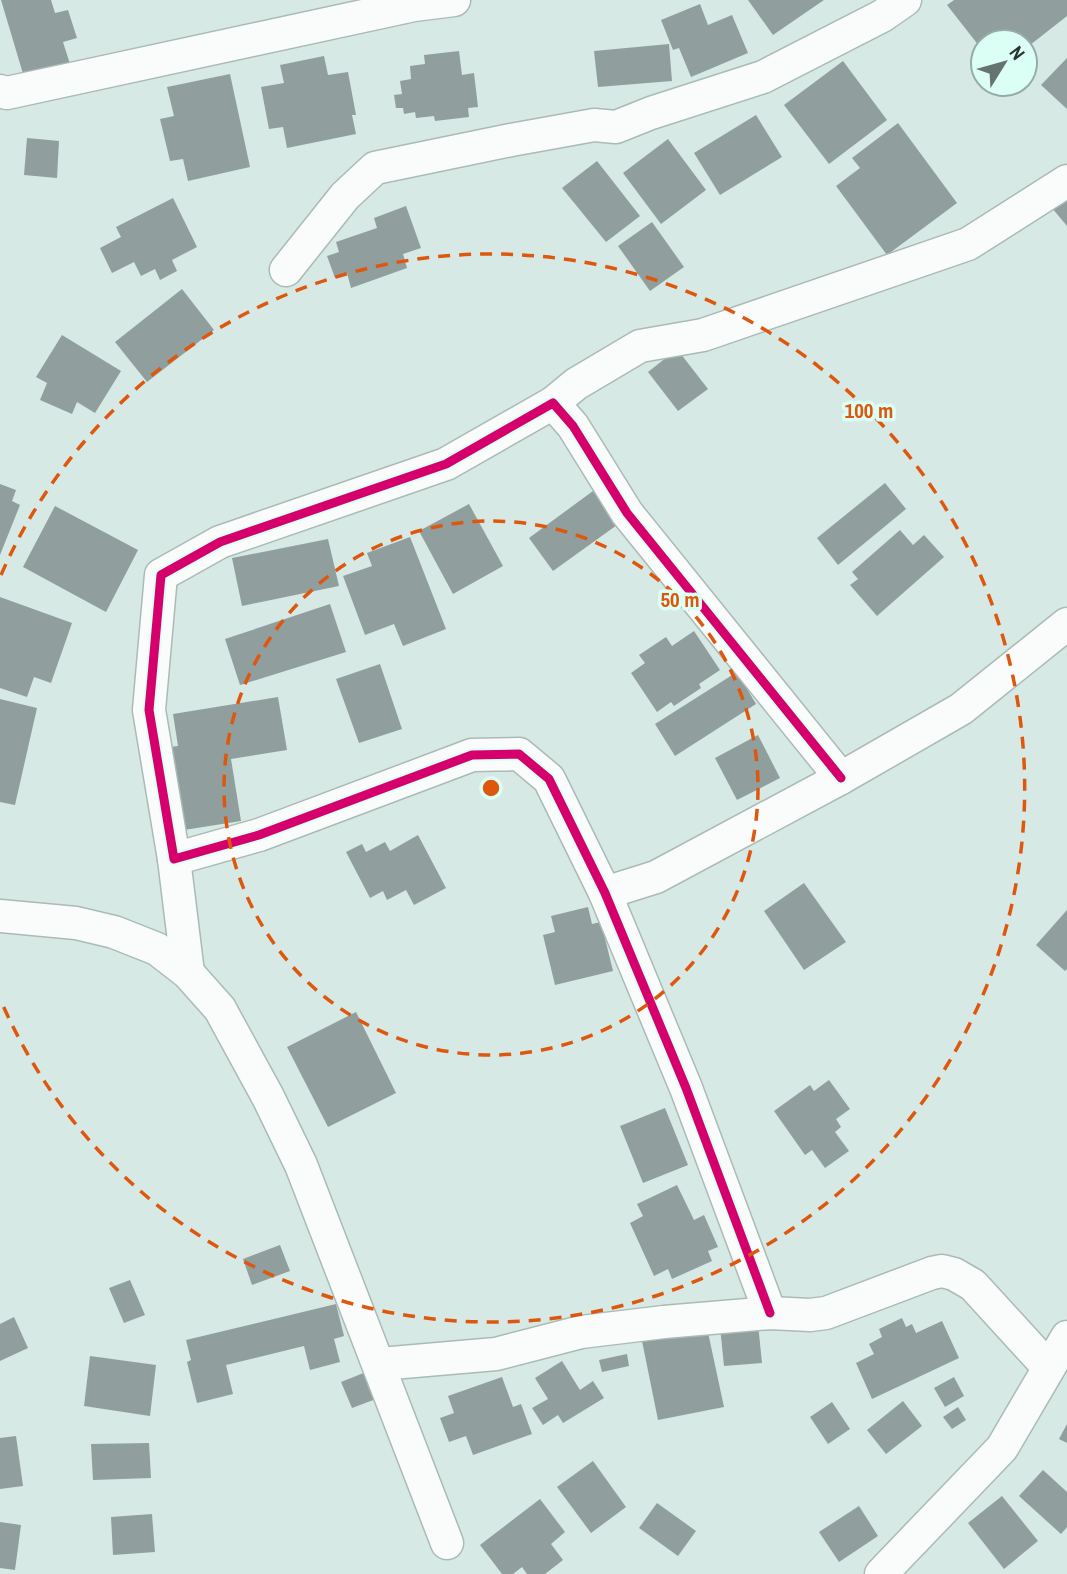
<svg xmlns="http://www.w3.org/2000/svg" width="1067" height="1574" font-family="'Archivo Narrow',sans-serif">
<style>
.building{fill:#909f9d}
.lines{fill:none;stroke-linecap:round;stroke-linejoin:round}
.minor-casing{stroke:#abbab5;stroke-width:35}
.minor{stroke:#f9fcfb;stroke-width:32}
.cycleway-casing{stroke:#dcfff5;stroke-width:13}
.cycleway{stroke:#d6006c;stroke-width:9}
.ring{fill:none;stroke:#de570e;stroke-width:3.5;stroke-dasharray:12 9}
.centre{fill:#de570e;stroke:#dcfff5;stroke-width:3.5}
.ring-label{font-size:21px;text-anchor:middle;font-weight:bold;fill:#de570e;stroke:#dcfff5;stroke-width:7;stroke-linejoin:round;paint-order:stroke}
</style>
<rect width="100%" height="100%" fill="#d7e9e4"/>
<g class="building">
<path d="M1,0h50l4,13 13,-3 9,28 -14,4 7,22 -46,13z"/>
<path d="M748,0h76l-51,35z"/>
<path d="M954,0h113v16l-42,33v-7h-42v9l-36,-46z"/>
<path d="M700,4l8,21 24,-10 16,38 -57,24 -12,-29 -6,2 -12,-30z"/>
<path d="M669,44l3,37 -74,6 -4,-36z"/>
<path d="M459,51l3,24 12,-2 4,34 -10,1 1,9 -34,4 -1,-5 -18,2 -1,-6 -11,2 -1,-6h-7l-2,-13 8,-1 -2,-13 11,-2 -1,-13 15,-2 -1,-9z"/>
<path d="M324,56l4,19 20,-3 8,43h-4l4,19 -69,14 -4,-21 -14,2 -8,-42 23,-4 -4,-18z"/>
<path d="M1067,58v51l-26,-24z"/>
<path d="M843,61l44,59 -58,44 -45,-59z"/>
<path d="M230,74l20,93 -62,14 -5,-22 -13,2 -10,-42 14,-3 -7,-29z"/>
<path d="M756,115l26,42 -62,38 -26,-42z"/>
<path d="M898,123l59,80 -70,52 -51,-69 24,-18 -8,-10z"/>
<path d="M27,138l32,3 -2,37 -33,-3z"/>
<path d="M668,139l38,51 -45,34 -38,-51z"/>
<path d="M597,161l43,55 -34,26 -44,-54z"/>
<path d="M1067,196v30l-15,-18z"/>
<path d="M173,198l24,49 -25,13 5,11 -17,9 -5,-11 -14,7 -7,-14 -22,11 -12,-25 21,-11 -5,-10z"/>
<path d="M406,206l15,42 -18,6 4,14 -56,20 -4,-15 -12,5 -8,-22 12,-4 -3,-10 41,-14 -3,-10z"/>
<path d="M652,222l32,45 -34,24 -32,-45z"/>
<path d="M182,289l32,41 -67,52 -32,-40z"/>
<path d="M62,335l59,36 -26,42 -18,-11 -5,12 -32,-14 7,-17 -11,-6z"/>
<path d="M677,349l31,40 -30,22 -30,-39z"/>
<path d="M885,483l21,26 -68,56 -21,-27z"/>
<path d="M0,484l16,6 -4,11 8,4 -20,50z"/>
<path d="M593,491l24,34 -64,46 -24,-33z"/>
<path d="M469,504l34,62 -50,28 -34,-63z"/>
<path d="M55,506l83,44 -32,62 -83,-45z"/>
<path d="M900,530l13,15 11,-10 20,22 -67,59 -27,-31 8,-6 -6,-7z"/>
<path d="M410,537l36,92 -43,17 -9,-22 -29,11 -22,-59 29,-10 -5,-13z"/>
<path d="M328,539l11,47 -97,20 -10,-48z"/>
<path d="M0,597l72,26 -21,60 -17,-6 -7,20 -27,-9z"/>
<path d="M330,604l16,48 -106,33 -15,-46z"/>
<path d="M694,631l26,39 -21,14 2,4 -27,18 -3,-4 -14,10 -26,-39 14,-10 -6,-8 27,-18 6,9z"/>
<path d="M380,664l22,65 -43,14 -23,-64z"/>
<path d="M737,672l19,32 -81,52 -20,-32z"/>
<path d="M278,697l9,53 -56,9 10,62 -57,9 -14,-83 8,-1 -5,-32z"/>
<path d="M0,699l37,9 -22,97 -15,-3z"/>
<path d="M758,735l22,43 -43,22 -22,-42z"/>
<path d="M418,835l28,53 -32,17 -8,-15 -19,10 -4,-9 -13,7 -24,-46 16,-8 4,8 19,-10 5,9z"/>
<path d="M804,883l42,59 -42,28 -40,-59z"/>
<path d="M588,907l4,17 9,-2 12,49 -58,14 -12,-50 12,-3 -4,-16z"/>
<path d="M1067,910v59l-2,2 -29,-26z"/>
<path d="M356,1012l40,81 -68,34 -41,-80z"/>
<path d="M829,1080l21,29 -14,10 5,8 -6,5 14,19 -24,17 -13,-18 -7,5 -31,-44 36,-26 4,6z"/>
<path d="M665,1108l23,57 -45,18 -23,-57z"/>
<path d="M677,1185l17,35 10,-5 14,32 -10,4 4,10 -40,18 -4,-10 -14,7 -24,-53 13,-7 -6,-12z"/>
<path d="M280,1245l10,26 -38,14 -9,-26z"/>
<path d="M130,1280l15,35 -21,8 -15,-35z"/>
<path d="M336,1304l8,32 -10,3 6,23 -30,8 -6,-24 -78,19 7,29 -36,9 -10,-41 4,-2 -5,-20z"/>
<path d="M14,1317l14,31 -28,13v-37z"/>
<path d="M902,1318l4,9 6,-3 4,9 26,-12 17,37 -87,41 -16,-36 18,-9 -5,-10 13,-7 -3,-8z"/>
<path d="M706,1323l18,84 -66,13 -17,-84z"/>
<path d="M758,1324l4,39 -38,3 -4,-39z"/>
<path d="M627,1354l2,12 -27,6 -3,-12z"/>
<path d="M90,1356l66,9 -6,51 -66,-10z"/>
<path d="M562,1361l18,29 13,-9 11,17 -41,25 -5,-8 -15,10 -11,-17 16,-9 -13,-21z"/>
<path d="M366,1372l10,27 -24,9 -11,-26z"/>
<path d="M502,1377l11,30 8,-3 11,30 -59,21 -7,-19 -17,6 -9,-24 14,-5 -6,-17z"/>
<path d="M954,1377l10,19 -19,11 -11,-19z"/>
<path d="M903,1401l19,25 -36,28 -19,-24z"/>
<path d="M832,1402l18,27 -22,15 -18,-27z"/>
<path d="M958,1407l8,13 -14,9 -9,-12z"/>
<path d="M1067,1424v19l-8,-4z"/>
<path d="M16,1436l7,50 -23,3v-51z"/>
<path d="M149,1443l2,35 -58,2 -2,-36z"/>
<path d="M593,1461l33,46 -35,26 -34,-46z"/>
<path d="M1043,1470l24,22v35l-6,7 -42,-38z"/>
<path d="M1002,1496l36,45 -34,28 -36,-46z"/>
<path d="M540,1499l25,33 -14,12 12,16 -18,14h-18l-5,-7 -9,7h-11l-22,-29z"/>
<path d="M657,1503l39,28 -18,25 -39,-28z"/>
<path d="M859,1506l19,30 -39,26 -20,-30z"/>
<path d="M152,1514l3,38 -42,3 -2,-38z"/>
<path d="M0,1522l21,3 -6,45 -15,-2z"/>
</g>
<g class="lines">
<g class="minor-casing">
<g id="minor">
<path d="M0,91l7,2 407,-88 40,-5"/>
<path d="M286,270l59,-74 30,-28 136,-28 83,-15 22,2 35,-14 112,-36 119,-61 23,-16"/>
<path d="M553,403l23,-19 64,-38 63,-11 265,-91 99,-63"/>
<path d="M174,859l14,114"/>
<path d="M605,893l51,-16 185,-99 120,-69 106,-85"/>
<path d="M0,916l76,7 38,9 43,17 31,24 32,36 48,88 33,68 146,378"/>
<path d="M770,1313l-84,-225 -81,-195 -56,-114 -30,-25 -47,1 -213,80 -85,24 -25,-149 12,-135 59,-33 226,-78 107,-61 20,23 54,87 214,265"/>
<path d="M380,1364l116,-10 85,-22 83,-10 106,-9 40,2 16,-2 106,-40 10,-2 12,3 19,11 75,82"/>
<path d="M881,1574l121,-126 65,-111"/>
</g>
</g>
<use href="#minor" class="minor"/>
<g class="cycleway-casing">
<path id="cycleway" d="M770,1313l-84,-225 -81,-195 -56,-114 -30,-25 -47,1 -213,80 -85,24 -25,-149 12,-135 59,-33 226,-78 107,-61 20,23 54,87 214,265"/>
</g>
<use href="#cycleway" class="cycleway"/>
</g>
<g class="ring">
<circle cx="491" cy="788" r="267"/>
<path d="M1 575A534 534 0 1 1 1 1001"/>
</g>
<circle cx="491" cy="788" r="10" class="centre"/>
<g class="ring-label">
<text x="869" y="418">100 m</text>
<text x="680" y="607">50 m</text>
</g>
<g transform="translate(1004 63) rotate(53)"><circle r="33" fill="#dcfff5" stroke="#94aea7" stroke-width="2"/>
<path d="M0-5L12 26L0 18L-12 26Z" fill="#657470"/>
<text y="-10" font-size="19" font-weight="bold" text-anchor="middle" fill="#273531">N</text>
</g>
</svg>
